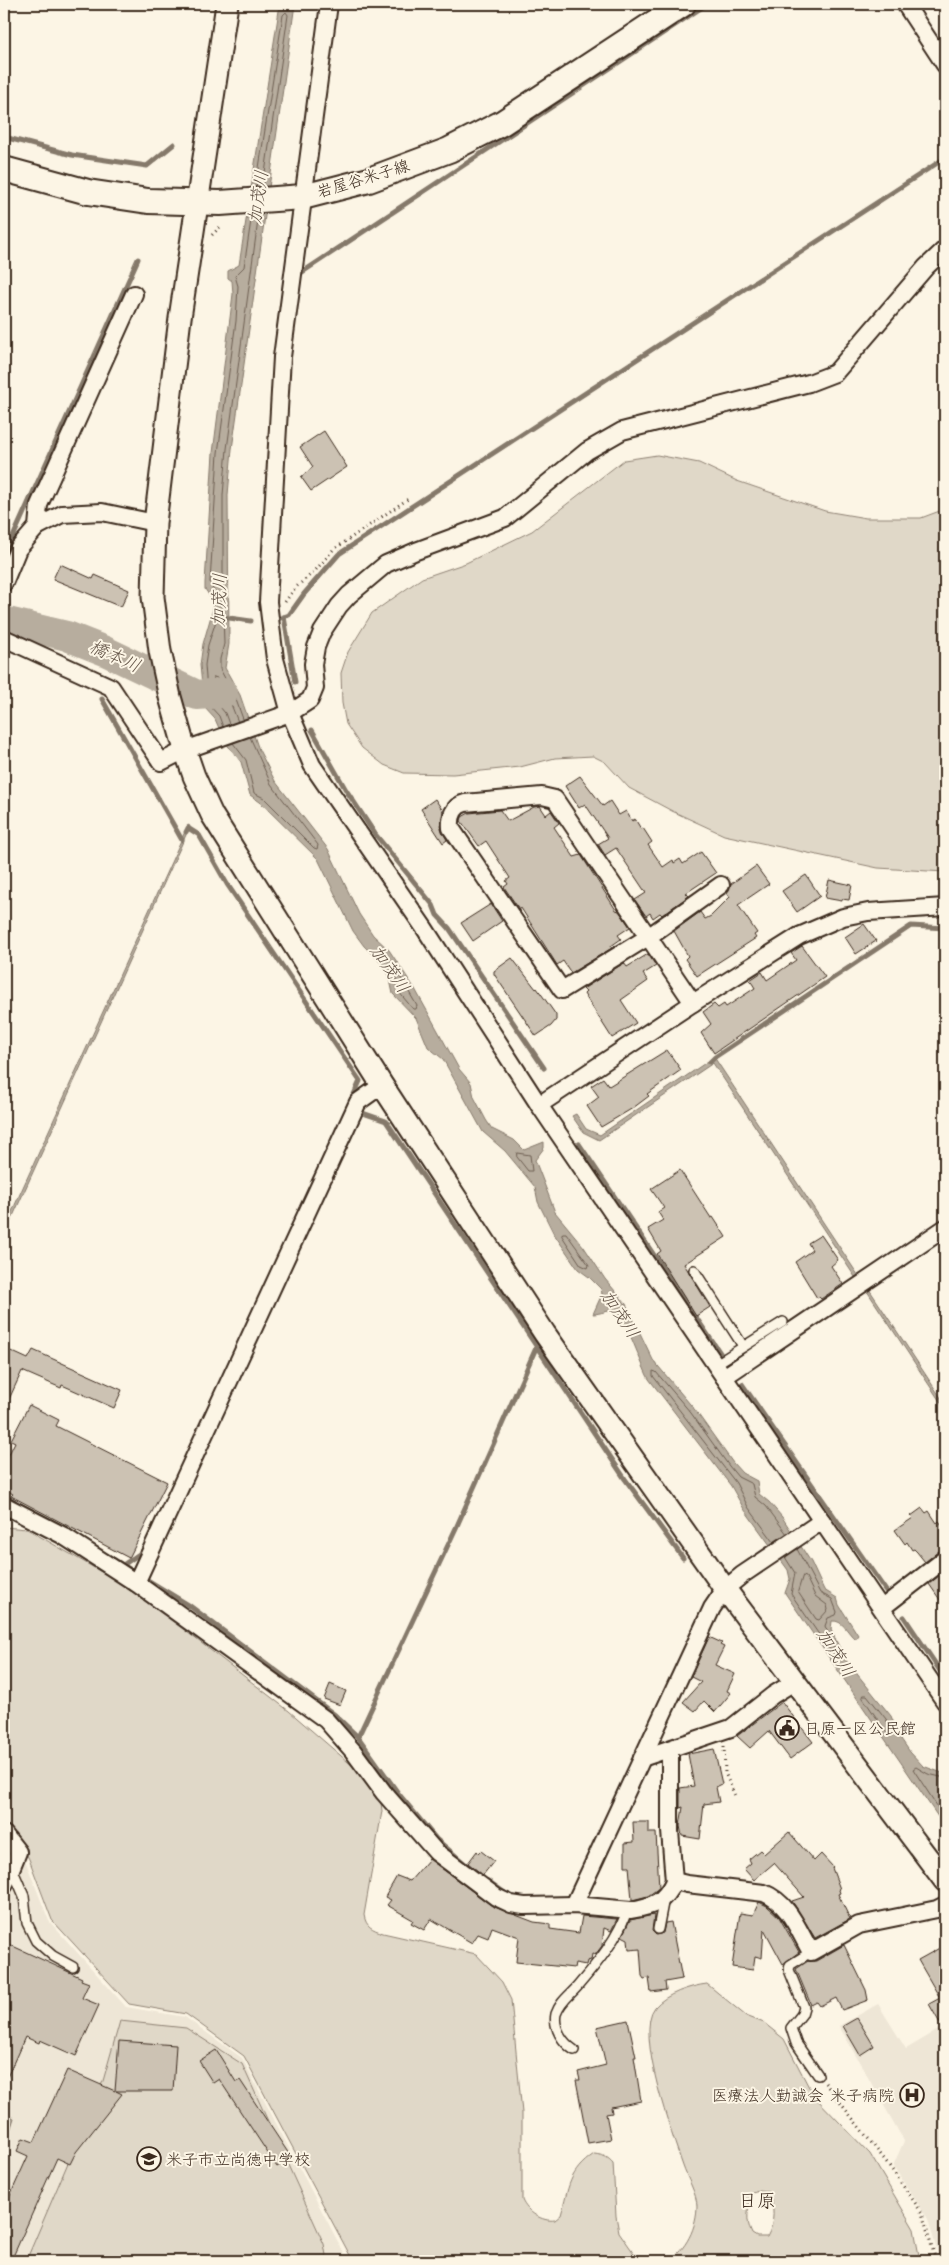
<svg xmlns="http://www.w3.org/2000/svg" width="949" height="2265" font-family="'Architects Daughter','Klee One',sans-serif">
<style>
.built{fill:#eee6d6}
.green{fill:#e0d8c8;stroke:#8e8173;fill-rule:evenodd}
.water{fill:#b7ad9e;stroke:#85796b}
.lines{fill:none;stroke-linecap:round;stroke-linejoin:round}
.shore{stroke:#6d5e51;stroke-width:1}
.stream{stroke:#85796b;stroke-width:5}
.river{stroke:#b7ad9e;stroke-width:30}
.building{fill:#ccc2b3;stroke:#3b2a1e}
.service-casing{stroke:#3b2a1e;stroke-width:12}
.minor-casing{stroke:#3b2a1e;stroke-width:20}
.tertiary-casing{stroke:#3b2a1e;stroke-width:25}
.secondary-casing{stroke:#3b2a1e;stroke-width:28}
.path{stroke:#3b2a1e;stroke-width:3;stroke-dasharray:1 4;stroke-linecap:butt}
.service{stroke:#fcf5e5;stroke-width:9}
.minor{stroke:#fcf5e5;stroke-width:16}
.tertiary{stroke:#fcf5e5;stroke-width:21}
.secondary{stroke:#fcf5e5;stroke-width:24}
.labels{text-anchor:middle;stroke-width:4;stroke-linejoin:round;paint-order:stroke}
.street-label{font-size:16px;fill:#3b2a1e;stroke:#fcf5e5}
.poi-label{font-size:16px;fill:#3b2a1e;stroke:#fcf5e5;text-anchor:start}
.water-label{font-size:18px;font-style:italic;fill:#605144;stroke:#fcf5e5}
.quarter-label{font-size:19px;fill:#3b2a1e;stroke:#fcf5e5}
</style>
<rect width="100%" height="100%" fill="#fcf5e5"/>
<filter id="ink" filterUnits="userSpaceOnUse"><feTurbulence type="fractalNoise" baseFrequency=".02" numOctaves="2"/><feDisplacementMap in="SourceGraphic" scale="10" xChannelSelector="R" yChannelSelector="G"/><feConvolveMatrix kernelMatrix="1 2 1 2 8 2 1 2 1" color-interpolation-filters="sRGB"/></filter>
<g filter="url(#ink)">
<g class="built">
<path d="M25,1860l24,61 77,86 59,10 57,41 106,203h-344v-364z"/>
<path d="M878,2004l28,45 39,-23v235h-5l-12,-42 -35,-53 11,-25 -65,-115z"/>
</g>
<g class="green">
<path d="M657,455l42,8 38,18 88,30 41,7h55l24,-9v363l-67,-4 -154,-33 -52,-24 -43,-23 -24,-26 -12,-6 -38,2 -35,9 -67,7 -49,-1 -20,-8 -22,-17 -16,-24 -4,-21 -1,-30 7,-21 24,-39 50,-35 44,-15 66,-32 92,-71z"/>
<path d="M4,1527l23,2 90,52 70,51 102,79 73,63 19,28 1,9 -18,104c2,12 8,14 19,18l93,21 26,28 9,18 11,113v87c5,12 20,22 33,20l6,-5c8,-28 7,-43 33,-61 9,1 14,3 19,9l3,53 3,16 17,24 6,5h-289l-109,-205 -58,-42 -57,-10 -77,-84 -23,-61 -13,-25 -12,-10z"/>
<path d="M707,1984l39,32 18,7 20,16 29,56 57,59 44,75 6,32h-252c18,-11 29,-34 29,-55 0,-12 -10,-28 -14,-40 -10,-29 -49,-134 -28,-159 11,-13 35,-21 52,-23zM759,2191l9,1c7,14 7,31 -1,45h-10l-5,-3c-7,-14 -4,-26 0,-41z"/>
<path d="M120,2021l66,7 56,36 82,180 3,17h-301l77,-180z"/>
</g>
<g class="water">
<path d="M280,4h15l-63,445 -4,46 1,149 -4,24 15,27 19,55 16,31 53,68 31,65 14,21 16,15 26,39 44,80 12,14 3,14 12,23 6,9 22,11 10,10 20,-8v6l-9,12 20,52 29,35 21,32 21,25 27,56 42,50 38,53 9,10 15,8 2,13 10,8 13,15 29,45 13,28 13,8 2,7 19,30 -3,4c-8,-7 -12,-19 -23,-18l-1,9 14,29 46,57 8,20 11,16 13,14 22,8v53l-160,-234 5,-14 -2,-9 -44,-61 -13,-23 -82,-107c-7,-12 -24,-63 -33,-67 -8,-3 -15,2 -23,2l9,-20 -1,-5 -12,-12 -11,-8 -24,-35 -16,-32 -3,-15 -30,-36 -22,-19 -40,-73 -15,-12 -12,-29 -23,-24 -4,-19 -5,-9 -20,-20 -11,-15 -35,-72 -58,-57 -10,-7 -9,-33 -16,-20 -10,-23 -11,-12 -4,-42 3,-21 10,-35v-8l-8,-12v-6l8,-130 20,-159 -1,-13 -4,-3v-7l11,-6z"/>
<path d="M188,825l2,1 -186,410v-7z"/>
<path d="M714,1057l144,218 -3,2 -142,-214 -114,77 -16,-8 -11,-16 4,-2 10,15 14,6z"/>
<path d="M869,1289l76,115v5l-78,-118z"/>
<path d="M4,2113l10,5 -6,19h-4z"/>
</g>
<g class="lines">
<g class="shore">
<path d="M256,187l27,-172 3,-3 2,3 -25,172"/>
<path d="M252,214l-8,53 -9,9 3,10 -2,35 -18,132 -8,129 10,24 3,-2v-109l4,-46 32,-236"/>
<path d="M229,724l-4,-11 -10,-12 -2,-21 1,-3 3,1 12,21 9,23"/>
<path d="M223,727l-4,-11 -11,-12 -3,-39 3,-20 12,-36 3,3 1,32 -4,15v10l15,28 8,22"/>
<path d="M233,743l13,17 8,33 10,5 50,50 3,1 1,-4 -47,-61 -21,-47"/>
<path d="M395,972l3,1 19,33 -1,3h-3l-15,-18z"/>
<path d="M517,1153l13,2 2,16h-4l-11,-14z"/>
<path d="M563,1233h3l23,32 -1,3 -7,-3 -19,-29z"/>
<path d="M774,1542l-26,-35 -12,-24 -83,-107v-5l3,1 35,41 38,53 9,11 14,7 3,13 11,9 21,28"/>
<path d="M785,1557l10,16 -4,21 38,55 4,1 1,-3 -9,-21 3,-8 8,-3 1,-3 -5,-13 -12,-6 -23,-44"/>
<path d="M803,1576l3,1 9,19 12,9 1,5 -9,10 -3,-1 -18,-27z"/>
<path d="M864,1695h3l19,24 6,12 -1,3 -4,-1 -24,-35z"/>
<path d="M945,1778l-17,-4 -12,-7 -3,2 32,49"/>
</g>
<g class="stream">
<path d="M4,137l68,18 75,11 27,-22"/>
<path d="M301,273l406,-269"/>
<path d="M4,557l134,-298"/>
<path d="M222,617l29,4"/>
<path d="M284,617l11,65"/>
<path d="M278,619l11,-4 15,-21 35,-40 606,-396"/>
<path d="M102,699l80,141"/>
<path d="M312,730l34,60 29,44 58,71 4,10 12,13 95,140"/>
<path d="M186,832l2,-4 11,7 28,49 133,197 -8,18"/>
<path d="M710,1062l5,-5 196,-131 34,2"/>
<path d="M357,1111l29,10 239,358 58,79"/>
<path d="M579,1144l141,209"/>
<path d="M742,1384l144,207"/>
<path d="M4,1496l10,5"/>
<path d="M108,1556l82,50 145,109 23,22 40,56 39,47 34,29"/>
<path d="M123,1565l19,-13 2,-4"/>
<path d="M904,1617l41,61"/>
<path d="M358,1737l98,-209 80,-180"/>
<path d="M488,1881l17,12"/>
</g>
<path class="river" d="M4,621l63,15 38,15 92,44 26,-2"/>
</g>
<g class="building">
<path d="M324,431l23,36 -36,24 -10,-14 12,-10 -13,-20z"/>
<path d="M60,564l33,15 2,-4 34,15 -8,17 -68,-28z"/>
<path d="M580,776l23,30 7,-5 9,14 7,-4 6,10 3,-2 6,10 2,-1 9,14 -4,3 15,22 10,-7 1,3 6,-4 3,5 18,-12 15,21 -30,20 3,3 -27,19 -2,-2 -7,5 -3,-5 -4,3 -11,-16 11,-7 -30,-45 -11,7 -7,-11 10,-6 -23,-34 -6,4 -14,-22z"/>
<path d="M435,799l8,12 -2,17 6,12 -4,3 -22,-34z"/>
<path d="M540,806l6,9 5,-4 8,12 -5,4 20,30 7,-2 35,55 3,1 11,16 -12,8 3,4 -10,7 1,2 -41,25 -8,-12 -6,4 -36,-57 -2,1 -15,-22 4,-3 -2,-3 4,-3 -24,-37 -7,5 -18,-25 1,-4 7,-4 31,-3 8,11 26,-14z"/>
<path d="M756,866l13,18 -31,21 19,28 -3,2 2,3 -59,38 -12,-17 3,-3 -14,-25 26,-19 5,7 6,-3 19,-19 -3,-4 4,-9z"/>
<path d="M806,875l14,21 -23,16 -15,-21z"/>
<path d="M829,880l23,5 -3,15 -7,-1v2l-17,-3z"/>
<path d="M491,904l11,17 -29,20 -12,-18z"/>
<path d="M864,924l12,17 -20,13 -11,-17z"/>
<path d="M802,946l23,31 -111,76 -13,-20 10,-9 -8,-12 11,-8 4,4 6,-4 2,3 29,-19 -5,-8 12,-8 5,8 29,-20 -5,-7z"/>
<path d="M648,954l8,12 -13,8 5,7 -27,19 15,23 -24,15 -28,-44 2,-2 -3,-3 41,-26 3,4z"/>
<path d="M512,958l24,31 1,-1 19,27v5l-5,6 -15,10 -42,-62v-3z"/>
<path d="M667,1050l14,20 -34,24 2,2 -16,12 -32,19 -14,-21 12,-9 -8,-11 12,-8 6,8z"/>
<path d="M680,1170l31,48 2,-1 13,20 -42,27 26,43 -14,9 -39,-62 4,-3 -13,-22 15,-9 -5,-8 6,-4 -13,-19z"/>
<path d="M821,1235l17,25 -7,6 12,18 -22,15 -2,-2 -2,1 -22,-36 17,-12 -4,-7z"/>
<path d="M4,1348l24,11 5,-9 89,40 -8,18 -52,-23 -1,3 -39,-17 -18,39z"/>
<path d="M29,1405l30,15 -3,6 111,56 -38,76 -118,-62 2,-2 -9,-5v-25l11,-22 -4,-2z"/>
<path d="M922,1508l4,5 3,-2 8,12 2,-2 6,8v20l-6,2 -14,11 -8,-10 -3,-3 -2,1 -5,-8 -2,2 -10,-14 18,-12 -2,-2z"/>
<path d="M945,1571v36l-16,-23z"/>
<path d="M709,1637l13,6 -2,2 4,2 -9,18 20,9 -8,17 4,2 -16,19 -11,-11 -9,10 -12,-9 18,-20 -10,-5z"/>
<path d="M330,1684l16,7 -6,14 -16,-6z"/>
<path d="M782,1702l31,40 -23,17 -21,-28 -19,17 -13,-12z"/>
<path d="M714,1749l8,35 -6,3 3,15 -15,2 -4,35 -18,-3 -2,-10 3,-19 -3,1v-20l14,-2 -6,-32z"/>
<path d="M633,1822h16v11h7l3,55 -11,8 -16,4 -3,-34h-4v-23l9,-1z"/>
<path d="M789,1832l25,29 7,-7 12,13 -1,1 8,21 -1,1 1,3 -2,1 12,25 -35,19 -23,-37 12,-4 -30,-34 -20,17 -10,-11 7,-6 -2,-4 11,-9 4,4z"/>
<path d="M477,1851l2,2 2,-2 13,10 -11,14 -15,-12z"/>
<path d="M429,1859l63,47 42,16 16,2v5l29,4 3,-17 35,3 -6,12 -7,-3 -2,18 -7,9 -3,-1 -1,6 -4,1 -1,4 -11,-2 -1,5 -58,-6 3,-25 -27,-10 -4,11 -10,-4 -6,9 -41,-24 -7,11 -13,-7 2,-3 -26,-15 4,-5 -6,-3 12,-21 13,5z"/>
<path d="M759,1902l8,4 12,11 20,35 -16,12 -19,-35 -2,29 -7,-2 -2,14 -21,-3 8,-54 13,2z"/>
<path d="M654,1915l-2,16 4,4 7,-2 2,-10 6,-1 11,57 -17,3 1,8 -15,2 -2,-14 -5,1 -2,-3 -2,-27 -11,1 -1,-11 -6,-3 8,-16z"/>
<path d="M4,1942l78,36 -1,2 8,3 -7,15 17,7 -23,51 -36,-16 -1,3 -14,-6 -21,47z"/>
<path d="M844,1945l22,45 2,10 -26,10 -6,-12 -16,8 -3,-4 -6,3 -15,-36 12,-8h8z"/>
<path d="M945,1945v87l-16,-28 11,-6 -22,-38z"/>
<path d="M857,2018l17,28 -14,9 -17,-29z"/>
<path d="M628,2020l8,37h-2l7,44 -30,6 1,6 -6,1 5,25 -23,4 -12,-63h4l-2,-8 28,-7 -9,-38z"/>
<path d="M119,2041l57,4 -3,46h-57l6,3 -46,58 -6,12 -13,-6 -46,103h-7v-52l24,-53 -11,-5 6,-13 11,4 33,-72 48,21z"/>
<path d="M216,2050l20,32 4,-2 51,77 -14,10 -58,-88 -6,4 -14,-22z"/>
</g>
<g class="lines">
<g class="service-casing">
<g id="service">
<path d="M694,1270l49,76"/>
<path d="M716,1364l67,-42"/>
<path d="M12,1868l12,28 3,27 9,18 17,15 20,11"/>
<path d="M658,1929l6,-31"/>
<path d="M811,1952l-21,13 -1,5 15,37 -2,7 -11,14 5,15 22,32"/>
<path d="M574,2050c-11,-7 -21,-22 -18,-36 4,-12 13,-18 21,-27 18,-21 44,-52 50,-78"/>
</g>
</g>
<g class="minor-casing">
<g id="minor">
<path d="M329,4l-47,353 -14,245 7,57 15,54 22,52 113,164 114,176 406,597"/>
<path d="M905,4l40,61"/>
<path d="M37,527l25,-13 40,-2 53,11"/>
<path d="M4,583l14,-34 19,-22 2,-22 95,-211"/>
<path d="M4,638l107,49 50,75 24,-12 105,-37 20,-13 5,-12 -2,-24 3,-17 6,-15 17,-26 10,-11 37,-31 30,-13 89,-33 82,-67 35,-20 187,-48 26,-10 91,-106 19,-18"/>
<path d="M693,1003l-138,-204 -13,-3 -77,7c-12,3 -15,14 -14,25l111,162 86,-53 73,-52"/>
<path d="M539,1105l154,-102 106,-67 44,-19 25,-5 77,-5"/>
<path d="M724,1377l221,-149"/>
<path d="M4,1505l58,30 74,48 190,137 27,31 31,42 52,59 60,45 15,7 13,2 50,-1 57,5c22,-4 33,-7 43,-29l13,3 77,9c25,10 34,37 47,59l48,-27 78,-16 8,-4"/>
<path d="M136,1583l222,-481 24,-17"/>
<path d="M882,1608l63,-49"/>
<path d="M670,1749v82l4,50"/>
<path d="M642,1758l89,-30 42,-33 21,-13"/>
<path d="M4,1834l14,18 -14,34"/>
<path d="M574,1905l138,-297 13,-19 17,-14 80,-54"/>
</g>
</g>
<g class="tertiary-casing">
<path id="tertiary" d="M227,4l-47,314 -25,205 -2,74 7,54 10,46 15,53 9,26 18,39 170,270 163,249 180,255 220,292"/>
</g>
<g class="secondary-casing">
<path id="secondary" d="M4,169l84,23 60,9 72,2 83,-6 66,-17 80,-30 53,-27 181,-119"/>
</g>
<g class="path">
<path d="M212,235l9,-9"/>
<path d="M285,602l10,-14 20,-17 18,-21 75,-51"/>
<path d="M724,1746l1,27 11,25"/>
<path d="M825,2083l63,81 34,49 14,48"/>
</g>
<use href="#service" class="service"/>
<use href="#minor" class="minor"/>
<use href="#tertiary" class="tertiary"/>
<use href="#secondary" class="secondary"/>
</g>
</g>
<defs>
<g id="civic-ring" transform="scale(1.25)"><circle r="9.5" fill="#fcf5e5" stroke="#3b2a1e" stroke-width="1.5"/><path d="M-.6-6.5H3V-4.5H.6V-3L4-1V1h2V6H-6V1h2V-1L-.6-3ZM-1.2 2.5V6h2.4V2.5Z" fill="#3b2a1e"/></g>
<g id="hospital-ring" transform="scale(1.25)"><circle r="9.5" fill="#fcf5e5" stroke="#3b2a1e" stroke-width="1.5"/><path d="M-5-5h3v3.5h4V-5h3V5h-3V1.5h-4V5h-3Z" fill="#3b2a1e"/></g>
<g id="school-ring" transform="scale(1.25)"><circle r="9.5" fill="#fcf5e5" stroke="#3b2a1e" stroke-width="1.5"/><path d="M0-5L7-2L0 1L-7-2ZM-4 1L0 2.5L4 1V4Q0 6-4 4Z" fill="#3b2a1e"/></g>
</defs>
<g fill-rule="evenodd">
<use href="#civic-ring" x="787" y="1728"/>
<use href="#hospital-ring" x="912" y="2095"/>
<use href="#school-ring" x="149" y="2159"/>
</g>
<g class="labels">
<g class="street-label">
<text transform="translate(363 178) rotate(-17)" y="6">岩屋谷米子線</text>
</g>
<g class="poi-label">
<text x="804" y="1734">日原一区公民館</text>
<text x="894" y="2101" text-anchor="end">医療法人勤誠会 米子病院</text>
<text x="166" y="2165">米子市立尚徳中学校</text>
</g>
<g class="water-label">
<text transform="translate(258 197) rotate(-82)" y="6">加茂川</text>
<text transform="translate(219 600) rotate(-88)" y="6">加茂川</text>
<text transform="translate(115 656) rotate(24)" y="6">橋本川</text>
<text transform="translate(390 969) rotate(55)" y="6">加茂川</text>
<text transform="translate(620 1314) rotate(56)" y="6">加茂川</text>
<text transform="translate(836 1653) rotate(57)" y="6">加茂川</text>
</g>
<g class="quarter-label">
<text x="757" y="2207">日原</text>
</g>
</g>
<rect width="949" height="2265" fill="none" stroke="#fcf5e5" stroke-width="20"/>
<rect x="10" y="10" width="929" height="2245" fill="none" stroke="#3b2a1e" stroke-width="2" filter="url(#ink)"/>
</svg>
